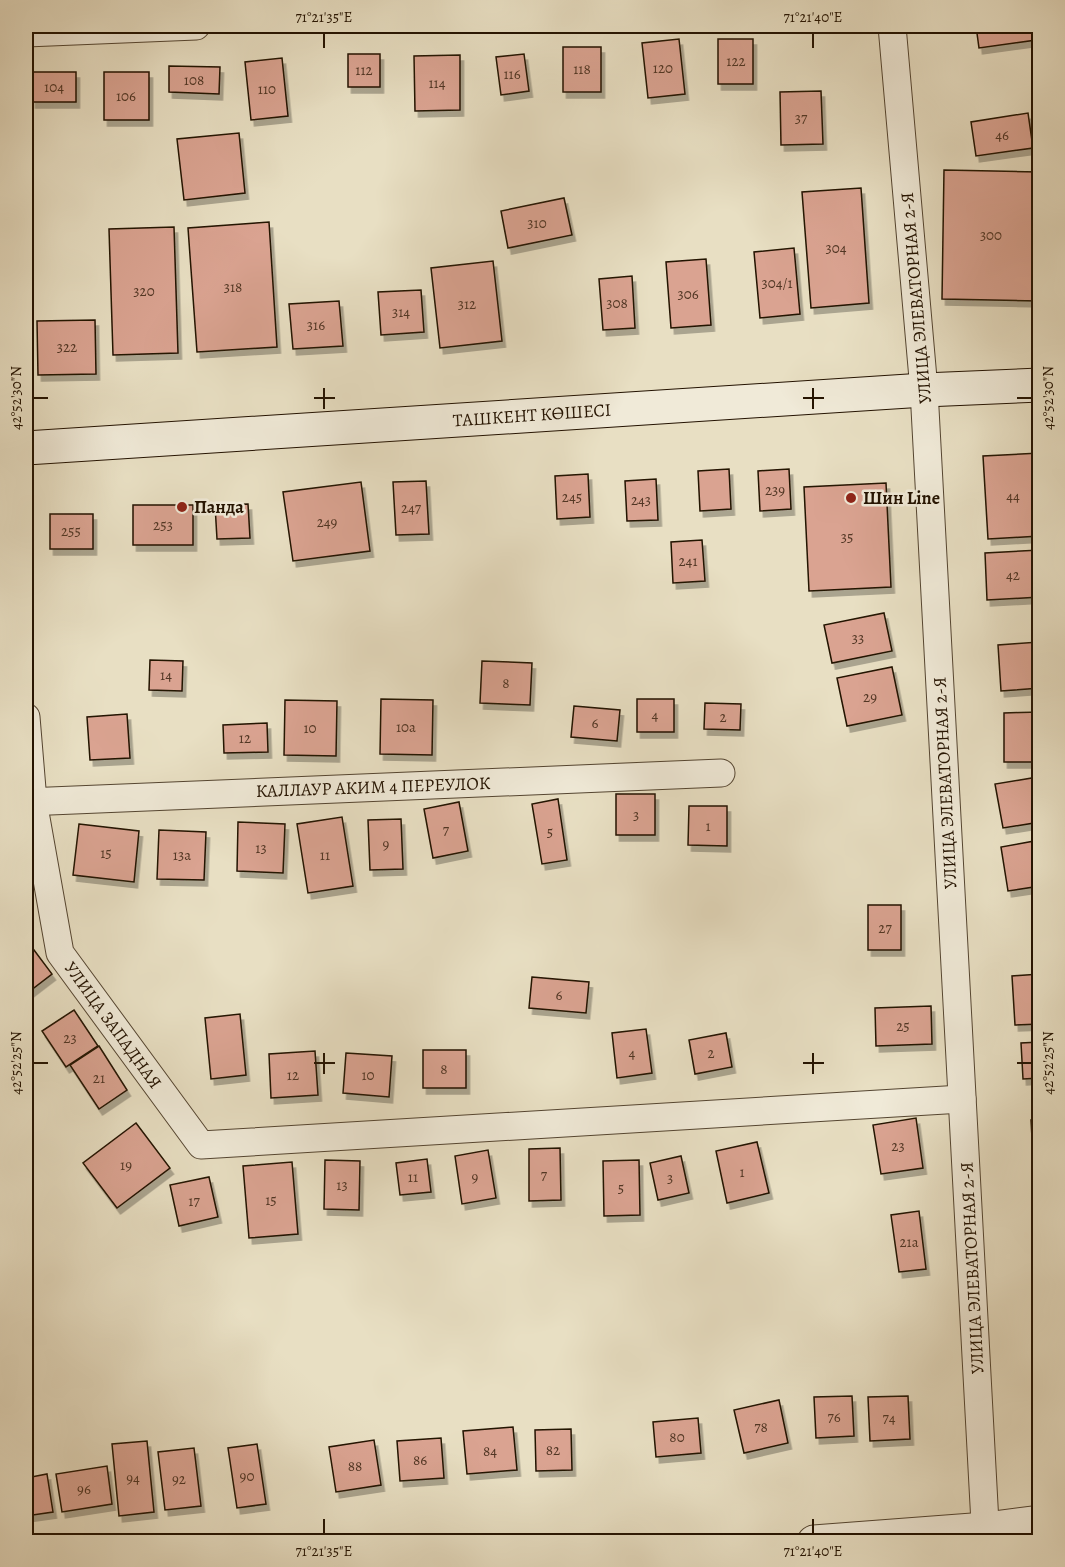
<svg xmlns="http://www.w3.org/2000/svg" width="1065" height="1567" font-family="Alegreya,serif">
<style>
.building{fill:#daa391;stroke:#231200;stroke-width:1.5;filter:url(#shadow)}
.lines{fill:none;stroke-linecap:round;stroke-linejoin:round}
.minor-casing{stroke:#544531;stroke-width:29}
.tertiary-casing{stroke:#544531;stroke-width:35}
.secondary-casing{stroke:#231200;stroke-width:35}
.minor{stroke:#f0ead8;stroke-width:27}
.tertiary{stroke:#f0ead8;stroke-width:33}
.secondary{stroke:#f0ead8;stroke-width:33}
.ticks{fill:none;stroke:#231200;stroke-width:2}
.poi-dot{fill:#8f2418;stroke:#f0ead8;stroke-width:2}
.labels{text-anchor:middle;stroke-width:5;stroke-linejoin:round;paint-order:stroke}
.number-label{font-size:15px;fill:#513624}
.street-label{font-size:18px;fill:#231200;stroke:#f0ead8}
.poi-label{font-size:18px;font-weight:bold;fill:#231200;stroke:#f0ead8;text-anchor:start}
.neatline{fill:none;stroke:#231200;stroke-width:2}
.ticks-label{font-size:15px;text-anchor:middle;fill:#231200}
</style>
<defs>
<filter id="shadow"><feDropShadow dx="3.5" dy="6" stdDeviation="0" flood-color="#0004"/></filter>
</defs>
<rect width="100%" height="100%" fill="#e8dfc3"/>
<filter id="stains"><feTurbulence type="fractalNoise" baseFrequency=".00333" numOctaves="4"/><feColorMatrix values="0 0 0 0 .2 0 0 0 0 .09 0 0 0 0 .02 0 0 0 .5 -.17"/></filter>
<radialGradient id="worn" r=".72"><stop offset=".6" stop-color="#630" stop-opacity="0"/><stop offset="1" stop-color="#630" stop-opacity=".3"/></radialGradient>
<g class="building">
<path d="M976,26h58l2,14 -57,8z"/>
<path d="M679,39l6,55 -37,4 -6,-55z"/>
<rect x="718" y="39" width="35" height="45"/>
<rect x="563" y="47" width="38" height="45"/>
<rect x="348" y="54" width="32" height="33"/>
<path d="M524,54l5,37 -28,4 -5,-38z"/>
<path d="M460,55v55l-45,1 -1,-55z"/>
<path d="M282,58l6,58 -37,4 -6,-58z"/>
<path d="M169,66l51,1 -1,27 -50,-2z"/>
<rect x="32" y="72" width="44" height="30"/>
<rect x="104" y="72" width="45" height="48"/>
<path d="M821,91l2,53 -42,1 -1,-53z"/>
<path d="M1028,113l5,35 -57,8 -5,-34z"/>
<path d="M239,133l6,60 -61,7 -7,-61z"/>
<path d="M944,170l96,2v129l-98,-2z"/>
<path d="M861,188l8,115 -58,5 -9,-116z"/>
<path d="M564,198l8,37 -64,13 -7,-37z"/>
<path d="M269,222l8,125 -80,5 -9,-124z"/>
<path d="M174,227l4,126 -65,2 -4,-126z"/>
<path d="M794,248l6,66 -40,4 -6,-66z"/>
<path d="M706,259l5,66 -40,3 -5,-66z"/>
<path d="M493,261l9,80 -62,7 -9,-80z"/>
<path d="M632,276l3,52 -32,2 -4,-51z"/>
<path d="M421,290l3,42 -43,3 -3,-43z"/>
<path d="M339,301l4,45 -50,3 -4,-45z"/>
<path d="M95,320l1,54 -58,1 -1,-54z"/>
<path d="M1040,453v83l-52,3 -5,-83z"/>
<path d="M729,469l2,40 -31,2 -2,-40z"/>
<path d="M789,469l2,40 -31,2 -2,-40z"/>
<path d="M588,474l2,43 -33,2 -2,-43z"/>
<path d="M656,479l2,41 -31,1 -2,-40z"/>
<path d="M426,481l3,53 -33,1 -3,-53z"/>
<path d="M361,482l9,69 -77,10 -10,-69z"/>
<path d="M886,483l5,104 -82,4 -5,-104z"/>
<path d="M248,504l2,34 -33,1 -2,-34z"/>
<rect x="133" y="505" width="60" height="40"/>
<rect x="50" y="514" width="43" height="35"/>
<path d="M702,540l3,41 -32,2 -2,-41z"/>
<path d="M1040,550v47l-53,3 -2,-47z"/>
<path d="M884,613l8,38 -60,12 -8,-38z"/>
<path d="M1039,642l1,46 -39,3 -3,-46z"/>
<path d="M150,660l33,1 -1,30 -33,-1z"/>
<path d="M482,661l50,2 -2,42 -50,-2z"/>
<path d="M892,667l10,48 -55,11 -10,-48z"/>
<path d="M381,699l52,1 -1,55 -52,-1z"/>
<rect x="637" y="699" width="37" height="33"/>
<path d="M285,700l52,1 -1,55 -52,-1z"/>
<path d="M705,703l36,1 -1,26 -36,-1z"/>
<path d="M574,706l46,4 -3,31 -46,-4z"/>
<path d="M1040,712v50h-36v-49z"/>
<path d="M127,714l3,44 -40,2 -3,-43z"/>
<path d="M267,723l1,29 -44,1 -1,-28z"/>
<path d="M1038,777l2,45 -37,6 -8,-44z"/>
<rect x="616" y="794" width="39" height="41"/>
<path d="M558,799l9,61 -25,4 -10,-60z"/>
<path d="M459,802l9,49 -35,7 -9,-49z"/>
<path d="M689,806h38v40l-39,-1z"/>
<path d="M342,817l11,69 -45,7 -11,-69z"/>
<path d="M401,819l2,50 -33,1 -2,-50z"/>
<path d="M238,822l47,2 -2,49 -46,-2z"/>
<path d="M79,824l60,7 -5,51 -61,-7z"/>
<path d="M159,830l47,2 -2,48 -47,-1z"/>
<path d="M1040,840v46l-32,5 -7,-44z"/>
<rect x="868" y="905" width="33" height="45"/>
<path d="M31,946l21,28 -26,20v-44z"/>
<path d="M1040,974v50l-25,1 -3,-49z"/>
<path d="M532,977l57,5 -3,31 -57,-5z"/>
<path d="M931,1006l1,38 -56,2 -1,-38z"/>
<path d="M74,1010l24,36 -32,21 -24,-36z"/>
<path d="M240,1014l6,61 -35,4 -6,-61z"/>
<path d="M646,1029l6,44 -35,5 -5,-45z"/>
<path d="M726,1033l6,34 -37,7 -6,-34z"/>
<path d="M1040,1042v36l-17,1 -2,-36z"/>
<path d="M99,1046l28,44 -28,19 -29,-44z"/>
<rect x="423" y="1050" width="43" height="38"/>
<path d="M315,1051l3,44 -47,3 -2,-44z"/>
<path d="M346,1053l46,3 -3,41 -46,-4z"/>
<path d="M916,1118l7,50 -42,6 -8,-49z"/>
<path d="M1031,1120h9v36h-7z"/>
<path d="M136,1123l34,45 -53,40 -34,-45z"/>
<path d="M757,1142l12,51 -42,10 -11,-52z"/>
<path d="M560,1148l1,52 -32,1v-52z"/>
<path d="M488,1150l8,48 -34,6 -7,-48z"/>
<path d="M681,1156l8,37 -31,7 -8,-37z"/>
<path d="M427,1159l4,33 -31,3 -4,-32z"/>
<path d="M325,1160l35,1 -1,49 -35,-1z"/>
<path d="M639,1160l1,55 -36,1 -1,-55z"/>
<path d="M292,1162l6,72 -49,4 -6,-72z"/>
<path d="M209,1177l9,40 -39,9 -9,-41z"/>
<path d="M919,1211l7,58 -27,3 -8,-57z"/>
<path d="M1032,1277h8v52h-5z"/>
<path d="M852,1396l2,40 -38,2 -2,-41z"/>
<path d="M908,1396l2,43 -40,2 -2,-44z"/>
<path d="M779,1400l9,43 -44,10 -10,-43z"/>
<path d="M698,1418l3,35 -45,4 -3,-35z"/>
<path d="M513,1427l4,43 -50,4 -4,-43z"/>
<path d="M571,1429l1,41 -36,1 -1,-41z"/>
<path d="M441,1438l3,40 -44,3 -3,-40z"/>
<path d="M374,1440l7,45 -45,7 -7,-45z"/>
<path d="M147,1441l7,71 -35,4 -7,-72z"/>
<path d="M257,1444l9,60 -29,4 -9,-60z"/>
<path d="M194,1448l7,58 -36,4 -7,-58z"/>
<path d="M107,1466l5,38 -50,8 -6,-38z"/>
<path d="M47,1474l6,38 -27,4v-38z"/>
</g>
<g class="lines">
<g class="minor-casing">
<g id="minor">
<path d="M892,26l32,364 62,1152"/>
<path d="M26,33l170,-7"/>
<path d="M26,717l7,84 27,152 141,192 761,-46"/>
<path d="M26,802l695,-29"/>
</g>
</g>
<g class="tertiary-casing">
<path id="tertiary" d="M814,1542l172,-13 54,-7"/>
</g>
<g class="secondary-casing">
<path id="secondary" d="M26,448l898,-58 116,-5"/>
</g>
<use href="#minor" class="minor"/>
<use href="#tertiary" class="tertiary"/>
<use href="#secondary" class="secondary"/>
</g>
<path class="ticks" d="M324,33v15M813,33v15M324,388v21M813,388v21M33,398h15M314,398h21M803,398h21M1017,398h15M324,1053v21M813,1053v21M33,1063h15M314,1063h21M803,1063h21M1017,1063h15M324,1519v15M813,1519v15"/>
<g class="poi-dot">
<circle cx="851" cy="498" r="6"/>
<circle cx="182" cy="507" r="6"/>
</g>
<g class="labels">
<g class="number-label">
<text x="736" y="66">122</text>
<text x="663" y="73">120</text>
<text x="582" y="74">118</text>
<text x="364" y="75">112</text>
<text x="512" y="79">116</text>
<text x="194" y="85">108</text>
<text x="437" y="88">114</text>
<text x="54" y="92">104</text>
<text x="267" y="94">110</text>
<text x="126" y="101">106</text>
<text x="801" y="123">37</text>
<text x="1002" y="140">46</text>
<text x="537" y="228">310</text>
<text x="991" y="240">300</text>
<text x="836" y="253">304</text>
<text x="777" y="288">304/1</text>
<text x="233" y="292">318</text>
<text x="144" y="296">320</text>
<text x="688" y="299">306</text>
<text x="617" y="308">308</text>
<text x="467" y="309">312</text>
<text x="401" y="317">314</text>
<text x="316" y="330">316</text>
<text x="67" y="352">322</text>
<text x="775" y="495">239</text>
<text x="1013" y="501">44</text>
<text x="572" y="502">245</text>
<text x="641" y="505">243</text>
<text x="411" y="513">247</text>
<text x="327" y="527">249</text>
<text x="163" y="530">253</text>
<text x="71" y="536">255</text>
<text x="847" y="542">35</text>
<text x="688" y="566">241</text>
<text x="1013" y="580">42</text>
<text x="858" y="643">33</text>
<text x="166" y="680">14</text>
<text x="506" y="688">8</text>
<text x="870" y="702">29</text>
<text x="655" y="720">4</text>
<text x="723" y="722">2</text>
<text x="595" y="728">6</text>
<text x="406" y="732">10а</text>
<text x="310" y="733">10</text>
<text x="245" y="743">12</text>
<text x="636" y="820">3</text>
<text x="708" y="831">1</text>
<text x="446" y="835">7</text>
<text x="550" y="837">5</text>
<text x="386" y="849">9</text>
<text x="261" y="853">13</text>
<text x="106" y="858">15</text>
<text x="182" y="860">13а</text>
<text x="325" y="860">11</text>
<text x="885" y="933">27</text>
<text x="559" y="1000">6</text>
<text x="903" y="1031">25</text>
<text x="70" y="1043">23</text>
<text x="632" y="1058">4</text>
<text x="711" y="1058">2</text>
<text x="444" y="1074">8</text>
<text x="293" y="1080">12</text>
<text x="368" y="1080">10</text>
<text x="99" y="1083">21</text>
<text x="898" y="1151">23</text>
<text x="126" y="1170">19</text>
<text x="742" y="1177">1</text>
<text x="544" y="1180">7</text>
<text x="413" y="1182">11</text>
<text x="475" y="1182">9</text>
<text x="670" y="1183">3</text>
<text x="342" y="1190">13</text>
<text x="621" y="1193">5</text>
<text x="271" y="1205">15</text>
<text x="194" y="1206">17</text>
<text x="909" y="1247">21а</text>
<text x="834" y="1422">76</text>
<text x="889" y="1423">74</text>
<text x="761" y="1432">78</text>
<text x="677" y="1442">80</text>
<text x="553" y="1455">82</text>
<text x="490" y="1456">84</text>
<text x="420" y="1465">86</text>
<text x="355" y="1471">88</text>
<text x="247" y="1481">90</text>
<text x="133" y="1483">94</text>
<text x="179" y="1484">92</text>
<text x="84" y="1494">96</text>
</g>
<g class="street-label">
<text transform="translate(916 298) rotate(-95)" y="6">УЛИЦА ЭЛЕВАТОРНАЯ 2-Я</text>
<text transform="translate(532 415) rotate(-4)" y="6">ТАШКЕНТ КӨШЕСІ</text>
<text transform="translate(945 783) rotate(-93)" y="6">УЛИЦА ЭЛЕВАТОРНАЯ 2-Я</text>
<text transform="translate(373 787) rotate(-2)" y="6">КАЛЛАУР АКИМ 4 ПЕРЕУЛОК</text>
<text transform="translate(113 1025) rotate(54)" y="6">УЛИЦА ЗАПАДНАЯ</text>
<text transform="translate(972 1268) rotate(-93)" y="6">УЛИЦА ЭЛЕВАТОРНАЯ 2-Я</text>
</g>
<g class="poi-label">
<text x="863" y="504">Шин Line</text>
<text x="194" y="513">Панда</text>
</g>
</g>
<rect width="1065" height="1567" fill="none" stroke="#e8dfc3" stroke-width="66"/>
<rect x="33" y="33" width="999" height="1501" class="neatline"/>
<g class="ticks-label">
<text x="324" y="22">71°21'35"E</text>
<text x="813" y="22">71°21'40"E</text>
<text transform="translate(16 398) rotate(-90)" y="5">42°52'30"N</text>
<text transform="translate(1048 398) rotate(-90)" y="5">42°52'30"N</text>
<text transform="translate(16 1063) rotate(-90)" y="5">42°52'25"N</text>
<text transform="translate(1048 1063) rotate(-90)" y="5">42°52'25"N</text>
<text x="324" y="1556">71°21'35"E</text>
<text x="813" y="1556">71°21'40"E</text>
</g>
<rect width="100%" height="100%" filter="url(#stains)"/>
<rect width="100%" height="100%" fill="url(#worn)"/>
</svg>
